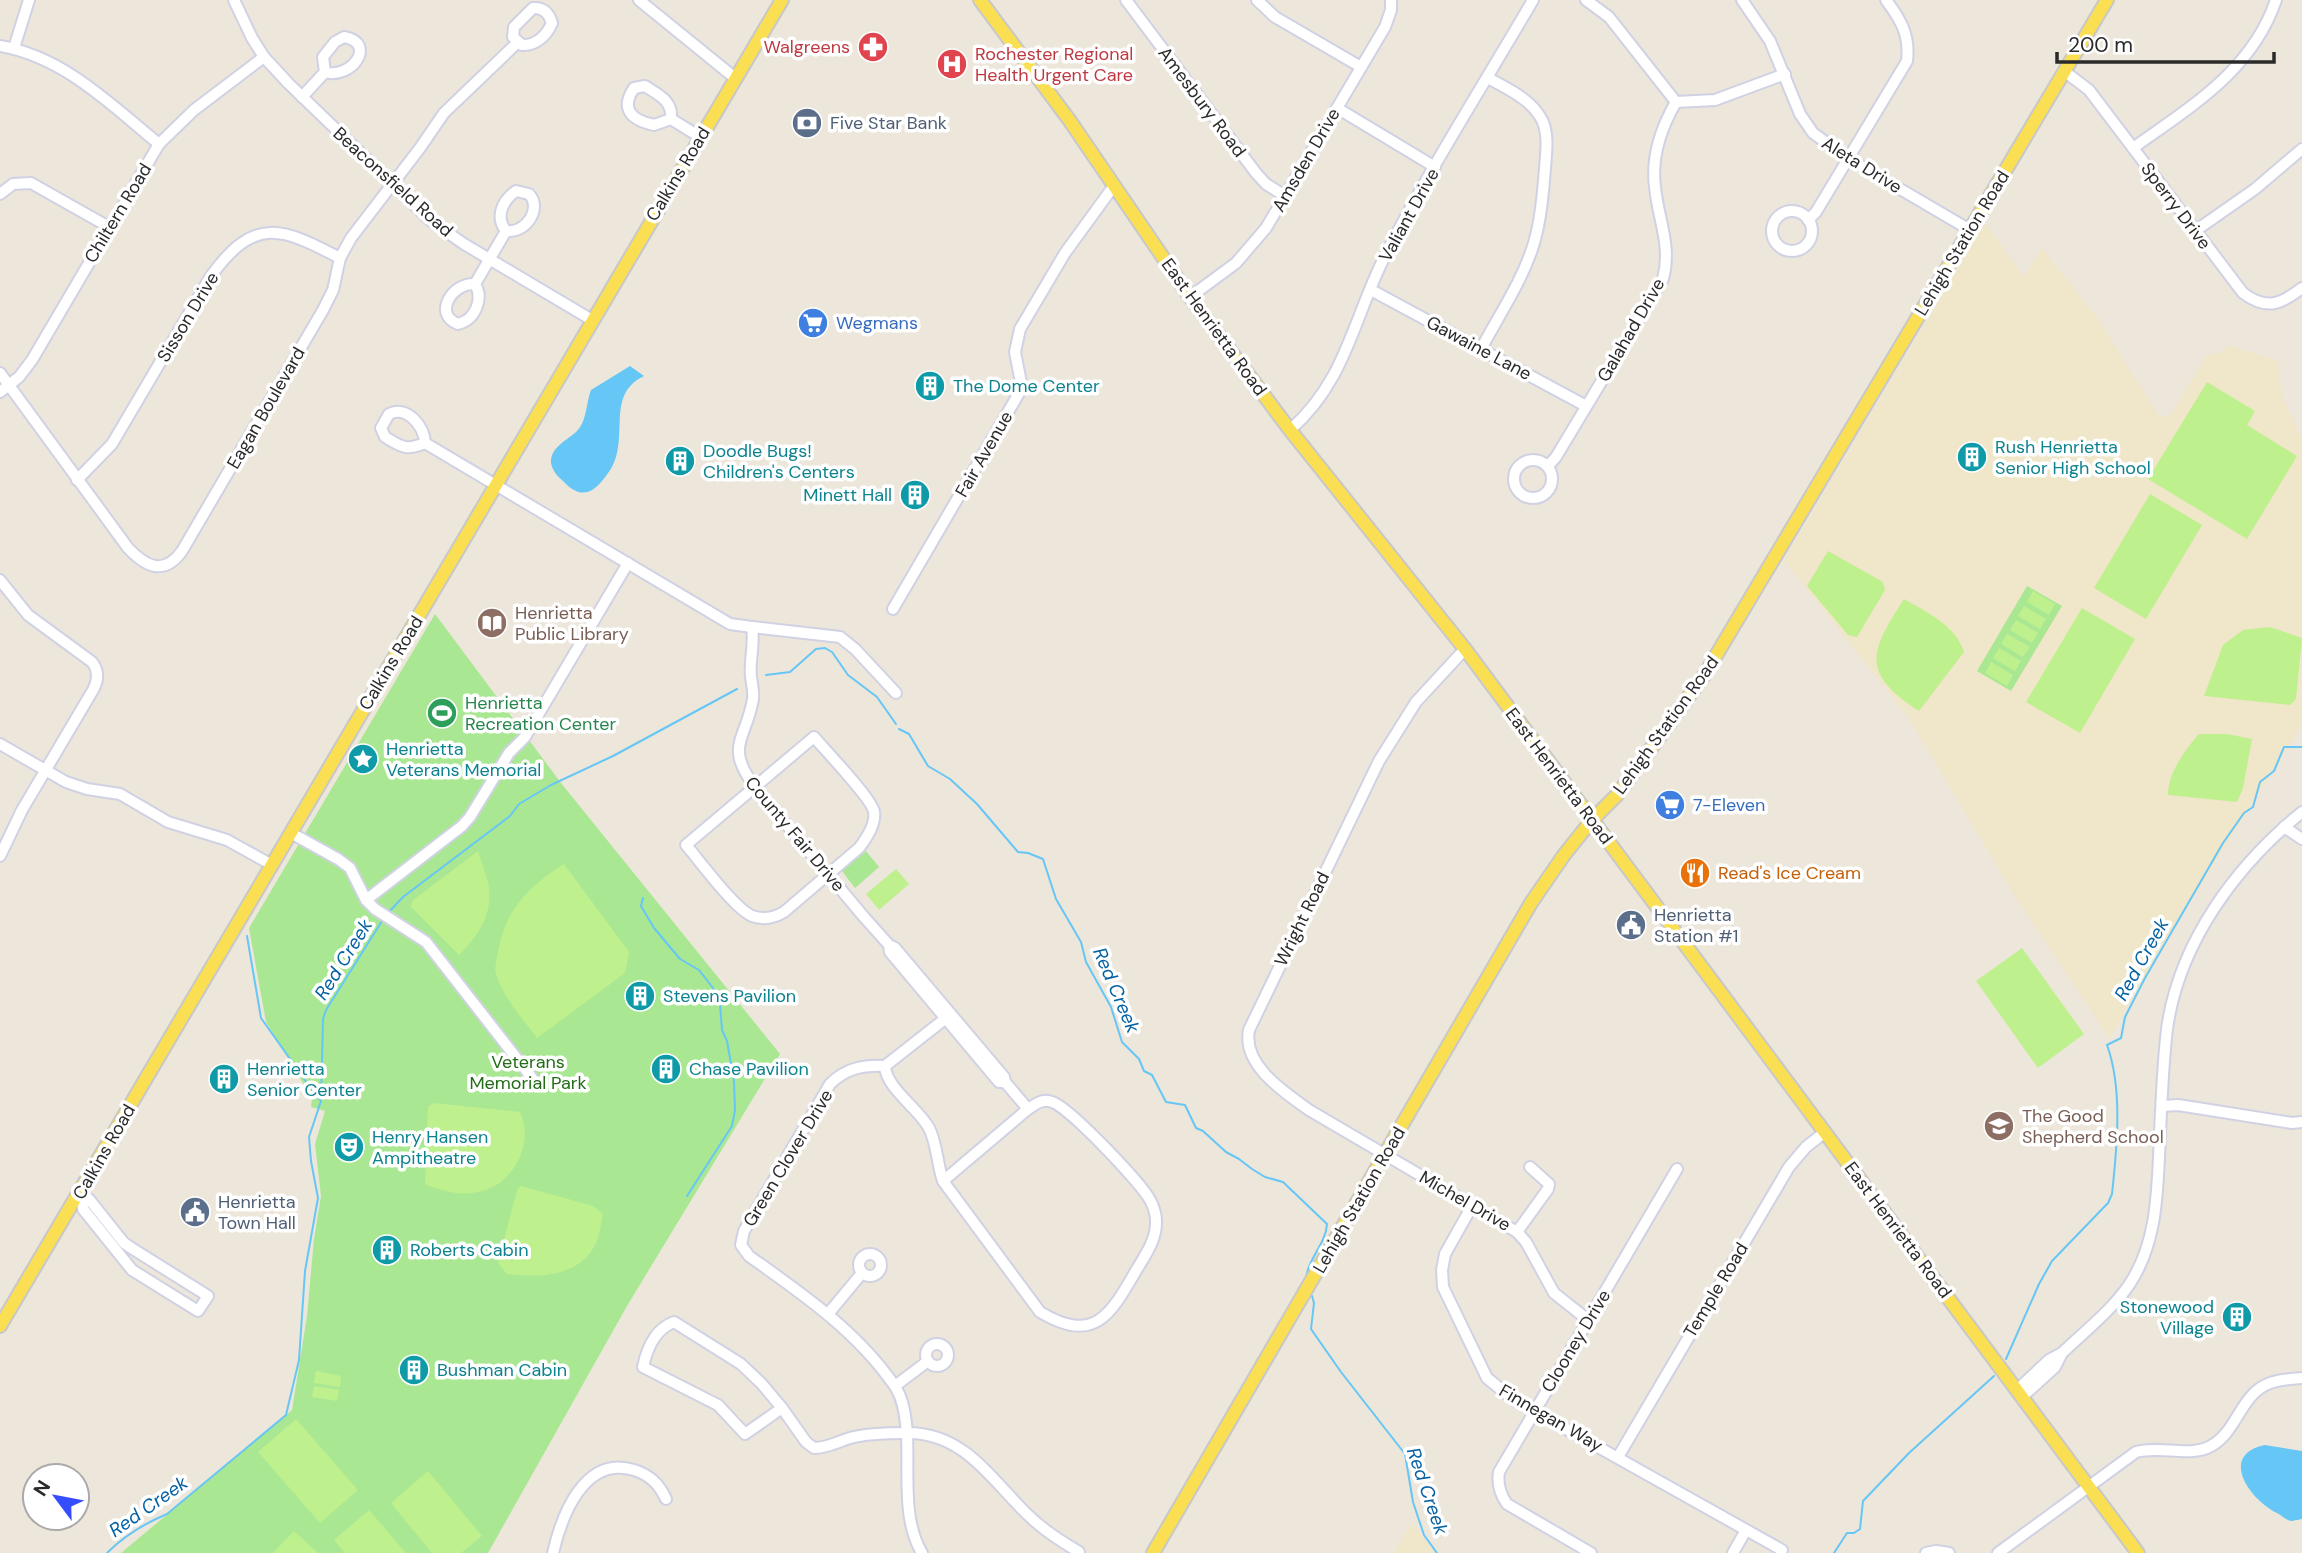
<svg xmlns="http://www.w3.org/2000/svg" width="2302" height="1553" font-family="'DM Sans',sans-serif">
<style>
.education{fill:#f0e6c9}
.green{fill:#aae793}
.pitch{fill:#bff08e}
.water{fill:#66c6f6}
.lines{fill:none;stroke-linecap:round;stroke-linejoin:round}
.stream{stroke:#66c6f6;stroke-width:2}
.minor-casing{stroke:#d0d2e4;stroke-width:14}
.major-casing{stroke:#c8c8c8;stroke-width:16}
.minor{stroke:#fff;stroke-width:10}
.major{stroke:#fadf53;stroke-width:12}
.labels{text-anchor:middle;stroke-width:7;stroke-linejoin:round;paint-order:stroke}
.health-label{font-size:18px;fill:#be3a42;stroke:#fff;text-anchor:end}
.street-label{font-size:18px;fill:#2a2a2a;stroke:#fff}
.service-label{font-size:18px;fill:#4e5e75;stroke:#fff;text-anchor:start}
.shop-label{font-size:18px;fill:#366cbe;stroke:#fff;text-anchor:start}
.culture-label{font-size:18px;fill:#0d838f;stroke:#fff;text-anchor:start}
.education-label{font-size:18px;fill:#785e54;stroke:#fff;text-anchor:start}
.leisure-label{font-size:18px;fill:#27864d;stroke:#fff;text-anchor:start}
.food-label{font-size:18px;fill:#c56008;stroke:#fff;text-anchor:start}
.park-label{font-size:18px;fill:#216c15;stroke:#fff}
.water-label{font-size:19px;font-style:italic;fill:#0461a3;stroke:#fff}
</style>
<rect width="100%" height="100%" fill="#ede6db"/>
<g class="education">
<path d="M1985,223l39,54 18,-29 56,71 62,99 12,-5 35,-59 14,-1 7,-8 50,16 4,35 15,34 5,8v286l-112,178 -81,136 -93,-140 -108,-181 -124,-156z"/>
<path d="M1411,1523l24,30h-41z"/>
</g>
<g class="green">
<path d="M2027,586l35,20 -51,85 -34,-20z"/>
<path d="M435,614l126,169 219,271 -153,252 -139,247h-367l171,-143 15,-94 7,-77 7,-43 -6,-52 10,-33 -14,-4 1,-9 -46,-76 -17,-94z"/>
<path d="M866,851l13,16 -24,21 -13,-17z"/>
</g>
<g class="pitch">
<path d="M2207,382l48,29 -8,14 50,31 -50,83 -99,-60z"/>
<path d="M2150,494l52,31 -56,94 -52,-31z"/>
<path d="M1828,551l55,31 2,8 -28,47 -9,-2 -41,-49z"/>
<path d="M2033,591l22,13 -6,11 -22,-13z"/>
<path d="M1904,599c23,13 52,27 60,53l-45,59c-58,-38 -50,-58 -15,-112z"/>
<path d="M2024,606l22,13 -6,10 -22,-13z"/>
<path d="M2082,608l53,31 -55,94 -54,-31z"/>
<path d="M2016,620l22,13 -6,10 -22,-13z"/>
<path d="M2270,627l32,11 -6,61 -6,6 -86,-9 19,-51 20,-15z"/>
<path d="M2007,634l23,13 -7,10 -22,-13z"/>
<path d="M1999,648l22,13 -6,10 -22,-13z"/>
<path d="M1991,662l22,13 -6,11 -22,-13z"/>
<path d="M2199,734h28l25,5 -9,49 -6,14 -69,-7c0,-22 16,-44 31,-61z"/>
<path d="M478,851c3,12 9,24 11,36 4,27 -12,51 -30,68l-48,-48 1,-6z"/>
<path d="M564,864l65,88 -4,21 -88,65c-15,-20 -34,-41 -41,-64 -2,-7 1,-15 2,-22 7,-42 31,-66 66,-88z"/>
<path d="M896,869l13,15 -30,26 -13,-16z"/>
<path d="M2022,948l62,86 -46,34 -62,-87z"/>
<path d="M434,1103l86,9c15,31 -7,74 -42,80 -18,4 -36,-1 -53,-8l3,-77z"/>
<path d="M521,1186l72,20 10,8c-2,8 -3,19 -6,27 -15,36 -57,37 -90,33l-9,-11 19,-73z"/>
<path d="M316,1371l25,5 -1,11 -26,-4z"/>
<path d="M314,1386l25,4 -2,11 -25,-4z"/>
<path d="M296,1419l62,71 -38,33 -62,-71z"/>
<path d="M428,1471l54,65 -21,17h-29l-41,-50z"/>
<path d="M369,1510l37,43h-61l-11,-13z"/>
<path d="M294,1531l24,22h-45z"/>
</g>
<g class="water">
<path d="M630,366l14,10c-42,20 -10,67 -38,100 -14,19 -26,23 -43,5 -5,-4 -11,-11 -12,-18 -1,-16 17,-23 26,-32 10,-10 9,-28 14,-41z"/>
<path d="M2265,1445l37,6v68c-1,0 -9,2 -11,2 -5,-1 -9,-5 -14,-8 -26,-12 -60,-58 -12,-68z"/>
</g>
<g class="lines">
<g class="stream">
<path d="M766,675l24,-3 26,-23 9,-1 7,4 16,23 29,22 19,27"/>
<path d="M899,729l10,5 19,32 22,13 27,25 41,48 10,1 15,6 13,40 25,43 5,20 25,45 11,35 17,17 5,12 8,4 14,27 19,3 11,23 7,3 23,21 13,7 13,10 13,8 18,5 44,42c-1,20 -19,34 -21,54"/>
<path d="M643,898l-2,8 13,22 26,31 19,11 14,18 7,16 2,26 5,11 7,40 1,29 -3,16 -45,70"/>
<path d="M387,914l16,-17 107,-81 9,-12 32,-19 62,-29 124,-67"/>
<path d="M247,936l14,82 39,55"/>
<path d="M304,1079l16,21"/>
<path d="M1312,1296l2,7 -3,26 30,43 64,82 8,48 11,33 13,18"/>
<path d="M2006,1359l33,-75 13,-23 56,-58 4,-9c5,-46 11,-105 -5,-149l14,-7 4,-21 20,-39 78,-135 21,-30 9,-6 7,-25 14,-11 10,-24h18"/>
<path d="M107,1553c18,-18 36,-29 60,-39l119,-99 13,-55 6,-89 13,-73 -7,-37 -2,-24 12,-36 2,-82 3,-9 56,-89"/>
<path d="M1834,1553l13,-20h7l6,-4 3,-28 46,-48 85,-77"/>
</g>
<g class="minor-casing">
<g id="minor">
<path d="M234,0l18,38 12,19 25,27 142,137 33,23 128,76"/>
<path d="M639,0l96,78"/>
<path d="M1126,0l130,173 10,11 19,12"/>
<path d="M1257,0l18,17 86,50"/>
<path d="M1586,0l23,17 67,85"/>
<path d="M1742,0l28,41 30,73 13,19 36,26 121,71"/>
<path d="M533,8c10,-1 16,5 19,15 -5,12 -16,23 -30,22l-9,-8 1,-10z"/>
<path d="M0,46c64,11 110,58 159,98"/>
<path d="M14,48l15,-48"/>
<path d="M2064,71l25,19 154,203c24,18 38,11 59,-5"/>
<path d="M302,97l23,-25c26,8 53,-29 19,-35l-9,5 -12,15 2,15"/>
<path d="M1676,102l39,-2 70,-26"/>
<path d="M1337,108l98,59"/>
<path d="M671,119l-17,6c-23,-5 -34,-16 -20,-37l11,-2c14,9 28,15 26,33l29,18"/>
<path d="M2133,148c57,-41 119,-77 143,-148"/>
<path d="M0,194l13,-10 18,-1 78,44"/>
<circle cx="1792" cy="231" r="20"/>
<path d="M1808,220l8,-8 91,-151c3,-26 -6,-41 -21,-61"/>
<path d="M2195,231l60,-42 47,-40"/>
<path d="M475,284c9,15 0,36 -17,40 -26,-10 -5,-42 17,-40l31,-53c19,3 37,-22 23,-37l-13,-3c-14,10 -21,26 -10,40"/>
<path d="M1371,290l215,116"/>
<path d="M1190,297l46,-34 30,-35 119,-201 6,-17v-10"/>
<path d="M1481,349c18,-34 42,-69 53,-106 7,-24 9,-50 11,-75 1,-14 4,-34 -3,-48 -11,-21 -34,-31 -54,-42"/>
<path d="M0,373l128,175c18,19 36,28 54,3l141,-241 10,-20 7,-32 11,-20 69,-90 24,-35 73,-70"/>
<path d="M0,392l19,-15 13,-17 127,-216 35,-34 70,-53"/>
<path d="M1290,430c57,-50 63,-112 96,-176 45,-87 98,-170 147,-254"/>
<path d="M425,443c-20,8 -23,4 -40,-6l-4,-9 8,-14c18,-9 35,12 36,29l305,181 22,3"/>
<circle cx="1533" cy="479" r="19"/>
<path d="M1548,466l8,-9 107,-178c9,-33 -5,-60 -8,-92 -4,-30 6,-59 21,-85"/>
<path d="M77,480l35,-36 99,-168c44,-61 71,-48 129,-18"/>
<path d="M0,580l28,35 64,47c7,9 6,19 1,28l-71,120 -22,46"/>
<path d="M893,609l129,-221 -7,-36 5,-23 45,-76 48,-66"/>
<path d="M1465,649l-49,53 -37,59 -130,269c-7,35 35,62 60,80l208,122 9,10 28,51 34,27"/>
<path d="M814,737c11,13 59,63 60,75 2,12 -8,27 -15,36l-75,64c-10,6 -21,8 -32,4 -18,-8 -52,-55 -66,-71z"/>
<path d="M0,744l66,38 21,7 33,5 48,28 59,18 45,25"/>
<path d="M2284,827l18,12"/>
<path d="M291,833l47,26 12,9 16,32 9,9 51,33 106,136"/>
<path d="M366,900l96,-74 8,-9 39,-64 16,-16 103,-174"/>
<path d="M889,945l1,7 109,130h6l-1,-5 -109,-129 -6,-3 -25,-28 -109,-130c-31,-41 -9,-47 -2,-88 1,-8 -1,-14 -2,-22 -2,-16 4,-33 1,-50l88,10 15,12 41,44"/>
<path d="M885,1066c1,22 33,42 44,62 8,15 8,36 14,53l97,131c55,33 71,2 97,-43 9,-15 20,-30 19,-49 0,-6 -3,-15 -6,-20 -9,-17 -81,-93 -98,-98 -9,-4 -16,2 -24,7l-85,72"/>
<path d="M885,1066c-22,-1 -39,2 -55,18l-86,147 -3,14 8,11c52,37 108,75 145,129 10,14 12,34 13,51 2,37 -5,84 15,117"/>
<path d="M885,1066l61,-48"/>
<path d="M1005,1082l23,27"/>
<path d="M2163,1106l15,-1 114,18 10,-1"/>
<path d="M78,1196l4,4 7,-1 35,44 9,6 75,47 -10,15 -66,-41 -49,-61 -1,-9"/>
<path d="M1472,1206l-27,48 -3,16 1,17 44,91 27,22 268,150"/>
<path d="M1517,1232l31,-43 1,-5 -19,-17"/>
<circle cx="870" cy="1265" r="11"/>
<path d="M828,1314l34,-41"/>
<path d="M674,1322l67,42 20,19 21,25 -37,26 -27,-29 -75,-38c4,-19 12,-38 31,-45z"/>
<circle cx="937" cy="1355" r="11"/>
<path d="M895,1386l33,-25"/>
<path d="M2017,1390l32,-30 13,-7c22,-21 50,-43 67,-68 26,-39 28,-84 30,-128 2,-43 3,-86 8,-128 12,-87 69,-163 135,-217"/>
<path d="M2022,1397l33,-30 7,-14"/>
<path d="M782,1408l24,34 8,6c13,0 23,-6 36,-10 17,-5 41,-5 58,-5 56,0 83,46 119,81 16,16 34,27 52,38"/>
<path d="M1618,1457l171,-290 17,-20 19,-15"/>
<path d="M553,1553c9,-39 32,-98 81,-83 16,5 25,14 32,29"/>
<path d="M1591,1553l-84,-49c-7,-10 -10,-20 -8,-32l178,-303"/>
<path d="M1733,1553l13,-23"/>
<path d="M1926,1553l10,-2 13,2"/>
<path d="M1998,1553l138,-101c25,-7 53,6 75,-6 27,-15 29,-52 59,-63 10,-4 21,-4 32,-5"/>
</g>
</g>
<g class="major-casing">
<g id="major">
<path d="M980,0l90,121 120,176 100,133 175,219 673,904"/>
<path d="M0,1326l782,-1326"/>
<path d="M1153,1553l378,-650 33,-48 28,-35 26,-26 87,-120 402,-674"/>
</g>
</g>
<use href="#minor" class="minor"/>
<use href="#major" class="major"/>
</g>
<defs>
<g id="pharmacy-disc" transform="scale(1.575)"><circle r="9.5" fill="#e0444e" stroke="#fff"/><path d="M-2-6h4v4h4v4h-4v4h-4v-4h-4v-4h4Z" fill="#fff"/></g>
<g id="hospital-disc" transform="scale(1.575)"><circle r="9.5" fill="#e0444e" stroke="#fff"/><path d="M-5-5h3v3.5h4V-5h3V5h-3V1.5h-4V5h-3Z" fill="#fff"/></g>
<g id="bank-disc" transform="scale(1.575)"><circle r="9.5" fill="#5c6f8a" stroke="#fff"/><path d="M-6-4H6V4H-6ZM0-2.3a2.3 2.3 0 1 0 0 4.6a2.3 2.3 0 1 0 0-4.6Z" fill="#fff"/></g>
<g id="supermarket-disc" transform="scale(1.575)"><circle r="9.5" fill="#3f7fe0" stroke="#fff"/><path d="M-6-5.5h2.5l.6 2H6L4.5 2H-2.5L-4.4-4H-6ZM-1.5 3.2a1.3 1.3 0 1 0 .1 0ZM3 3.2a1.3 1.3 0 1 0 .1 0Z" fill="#fff"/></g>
<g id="building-disc" transform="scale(1.575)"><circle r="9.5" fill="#0f9aa8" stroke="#fff"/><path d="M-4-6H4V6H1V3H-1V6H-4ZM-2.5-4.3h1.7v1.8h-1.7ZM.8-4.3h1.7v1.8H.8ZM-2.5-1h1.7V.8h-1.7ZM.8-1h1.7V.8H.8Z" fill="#fff"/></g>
<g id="library-disc" transform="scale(1.575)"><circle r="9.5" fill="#8d6e63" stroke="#fff"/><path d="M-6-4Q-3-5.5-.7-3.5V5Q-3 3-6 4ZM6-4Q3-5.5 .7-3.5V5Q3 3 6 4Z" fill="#fff"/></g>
<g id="stadium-disc" transform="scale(1.575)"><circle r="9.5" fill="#2e9e5b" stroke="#fff"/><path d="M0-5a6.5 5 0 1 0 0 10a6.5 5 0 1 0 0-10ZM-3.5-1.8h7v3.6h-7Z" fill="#fff"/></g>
<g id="sight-disc" transform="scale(1.575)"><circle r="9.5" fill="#0f9aa8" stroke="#fff"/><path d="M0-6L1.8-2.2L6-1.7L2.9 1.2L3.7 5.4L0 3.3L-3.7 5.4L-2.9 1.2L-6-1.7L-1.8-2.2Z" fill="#fff"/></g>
<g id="restaurant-disc" transform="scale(1.575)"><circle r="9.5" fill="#e8710a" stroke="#fff"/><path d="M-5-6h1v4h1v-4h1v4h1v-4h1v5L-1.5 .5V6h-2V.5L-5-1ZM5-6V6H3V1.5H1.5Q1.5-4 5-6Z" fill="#fff"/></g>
<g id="civic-disc" transform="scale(1.575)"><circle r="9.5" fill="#5c6f8a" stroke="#fff"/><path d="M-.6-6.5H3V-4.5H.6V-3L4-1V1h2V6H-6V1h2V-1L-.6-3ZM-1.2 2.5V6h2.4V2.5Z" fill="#fff"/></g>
<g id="school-disc" transform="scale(1.575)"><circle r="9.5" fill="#8d6e63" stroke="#fff"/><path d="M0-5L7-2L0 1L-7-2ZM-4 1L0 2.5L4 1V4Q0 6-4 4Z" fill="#fff"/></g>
<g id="theatre-disc" transform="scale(1.575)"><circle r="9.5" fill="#0f9aa8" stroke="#fff"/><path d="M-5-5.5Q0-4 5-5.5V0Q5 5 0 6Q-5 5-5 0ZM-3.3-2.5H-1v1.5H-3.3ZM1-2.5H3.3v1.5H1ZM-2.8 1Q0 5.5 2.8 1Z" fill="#fff"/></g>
</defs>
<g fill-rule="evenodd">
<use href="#pharmacy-disc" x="873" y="47"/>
<use href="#hospital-disc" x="952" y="64"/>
<use href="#bank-disc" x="807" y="123"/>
<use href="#supermarket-disc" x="813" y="323"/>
<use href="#building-disc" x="930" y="386"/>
<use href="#building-disc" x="1972" y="457"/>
<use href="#building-disc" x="680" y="461"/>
<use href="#building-disc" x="915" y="495"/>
<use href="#library-disc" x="492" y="623"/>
<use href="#stadium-disc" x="442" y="713"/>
<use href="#sight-disc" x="363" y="759"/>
<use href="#supermarket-disc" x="1670" y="805"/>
<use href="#restaurant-disc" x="1695" y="873"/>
<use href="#civic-disc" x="1631" y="925"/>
<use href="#building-disc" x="640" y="996"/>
<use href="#building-disc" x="666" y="1069"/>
<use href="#building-disc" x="224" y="1079"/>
<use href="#school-disc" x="1999" y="1126"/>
<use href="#theatre-disc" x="349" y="1147"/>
<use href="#civic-disc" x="195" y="1212"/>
<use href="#building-disc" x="387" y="1250"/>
<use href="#building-disc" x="2237" y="1317"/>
<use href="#building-disc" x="414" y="1370"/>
</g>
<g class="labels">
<g class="health-label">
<text x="850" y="53">Walgreens</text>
<text x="975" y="60" text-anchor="start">Rochester Regional<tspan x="975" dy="21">Health Urgent Care</tspan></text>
</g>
<g class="street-label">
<text transform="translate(1202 102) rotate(53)" y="6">Amesbury Road</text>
<text transform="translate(1306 160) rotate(-60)" y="6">Amsden Drive</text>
<text transform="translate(1862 165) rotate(32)" y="6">Aleta Drive</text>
<text transform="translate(678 174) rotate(-59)" y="6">Calkins Road</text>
<text transform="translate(393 182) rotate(42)" y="6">Beaconsfield Road</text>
<text transform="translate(2176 206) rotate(53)" y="6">Sperry Drive</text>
<text transform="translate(118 213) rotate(-59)" y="6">Chiltern Road</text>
<text transform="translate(1409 215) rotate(-61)" y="6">Valiant Drive</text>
<text transform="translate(1962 243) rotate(-59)" y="6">Lehigh Station Road</text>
<text transform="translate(188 317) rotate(-59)" y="6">Sisson Drive</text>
<text transform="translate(1214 327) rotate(54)" y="6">East Henrietta Road</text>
<text transform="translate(1631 330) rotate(-60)" y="6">Galahad Drive</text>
<text transform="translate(1479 348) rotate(28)" y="6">Gawaine Lane</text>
<text transform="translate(266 408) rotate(-60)" y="6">Eagan Boulevard</text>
<text transform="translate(984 454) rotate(-60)" y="6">Fair Avenue</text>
<text transform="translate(391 663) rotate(-59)" y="6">Calkins Road</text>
<text transform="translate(1666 725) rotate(-54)" y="6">Lehigh Station Road</text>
<text transform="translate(1559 776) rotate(53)" y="6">East Henrietta Road</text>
<text transform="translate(795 834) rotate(50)" y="6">County Fair Drive</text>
<text transform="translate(1302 919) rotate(-64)" y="6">Wright Road</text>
<text transform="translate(104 1152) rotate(-60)" y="6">Calkins Road</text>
<text transform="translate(788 1158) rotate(-59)" y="6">Green Clover Drive</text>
<text transform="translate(1359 1200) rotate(-60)" y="6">Lehigh Station Road</text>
<text transform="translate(1465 1201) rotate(30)" y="6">Michel Drive</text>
<text transform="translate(1898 1230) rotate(53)" y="6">East Henrietta Road</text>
<text transform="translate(1716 1290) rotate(-59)" y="6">Temple Road</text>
<text transform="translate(1576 1341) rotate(-59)" y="6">Clooney Drive</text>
<text transform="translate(1551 1418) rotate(30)" y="6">Finnegan Way</text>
</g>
<g class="service-label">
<text x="830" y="129">Five Star Bank</text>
<text x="1654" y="921">Henrietta<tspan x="1654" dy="21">Station #1</tspan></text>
<text x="218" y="1208">Henrietta<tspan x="218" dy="21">Town Hall</tspan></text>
</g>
<g class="shop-label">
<text x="836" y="329">Wegmans</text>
<text x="1693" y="811">7-Eleven</text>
</g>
<g class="culture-label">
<text x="953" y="392">The Dome Center</text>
<text x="1995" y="453">Rush Henrietta<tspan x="1995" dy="21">Senior High School</tspan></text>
<text x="703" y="457">Doodle Bugs!<tspan x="703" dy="21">Children's Centers</tspan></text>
<text x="892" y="501" text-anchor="end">Minett Hall</text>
<text x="386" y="755">Henrietta<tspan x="386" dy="21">Veterans Memorial</tspan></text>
<text x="663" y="1002">Stevens Pavilion</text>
<text x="247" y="1075">Henrietta<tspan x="247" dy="21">Senior Center</tspan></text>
<text x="689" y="1075">Chase Pavilion</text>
<text x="372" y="1143">Henry Hansen<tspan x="372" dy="21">Ampitheatre</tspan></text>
<text x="410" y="1256">Roberts Cabin</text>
<text x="2214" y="1313" text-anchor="end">Stonewood<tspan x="2214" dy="21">Village</tspan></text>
<text x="437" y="1376">Bushman Cabin</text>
</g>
<g class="education-label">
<text x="515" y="619">Henrietta<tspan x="515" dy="21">Public Library</tspan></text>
<text x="2022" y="1122">The Good<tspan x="2022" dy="21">Shepherd School</tspan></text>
</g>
<g class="leisure-label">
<text x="465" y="709">Henrietta<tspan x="465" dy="21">Recreation Center</tspan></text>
</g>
<g class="food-label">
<text x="1718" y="879">Read's Ice Cream</text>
</g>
<g class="park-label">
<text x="528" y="1068">Veterans<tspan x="528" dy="21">Memorial Park</tspan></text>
</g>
<g class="water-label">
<text transform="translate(343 959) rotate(-58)" y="7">Red Creek</text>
<text transform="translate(2141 959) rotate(-61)" y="7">Red Creek</text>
<text transform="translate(1117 990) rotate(67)" y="7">Red Creek</text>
<text transform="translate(1428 1491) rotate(71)" y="7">Red Creek</text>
<text transform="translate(148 1506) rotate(-35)" y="7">Red Creek</text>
</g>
</g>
<g transform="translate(56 1497) rotate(302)"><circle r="33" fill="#ffffff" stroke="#aaaaaa" stroke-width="2"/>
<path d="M0-5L12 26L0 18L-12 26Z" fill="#364dff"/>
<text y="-10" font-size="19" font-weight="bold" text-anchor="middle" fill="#2a2a2a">N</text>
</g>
<path d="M2057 52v10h217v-10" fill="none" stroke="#2a2a2a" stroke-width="3.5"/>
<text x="2068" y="52" font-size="21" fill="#2a2a2a" stroke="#ffffff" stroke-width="5" paint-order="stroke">200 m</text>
</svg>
